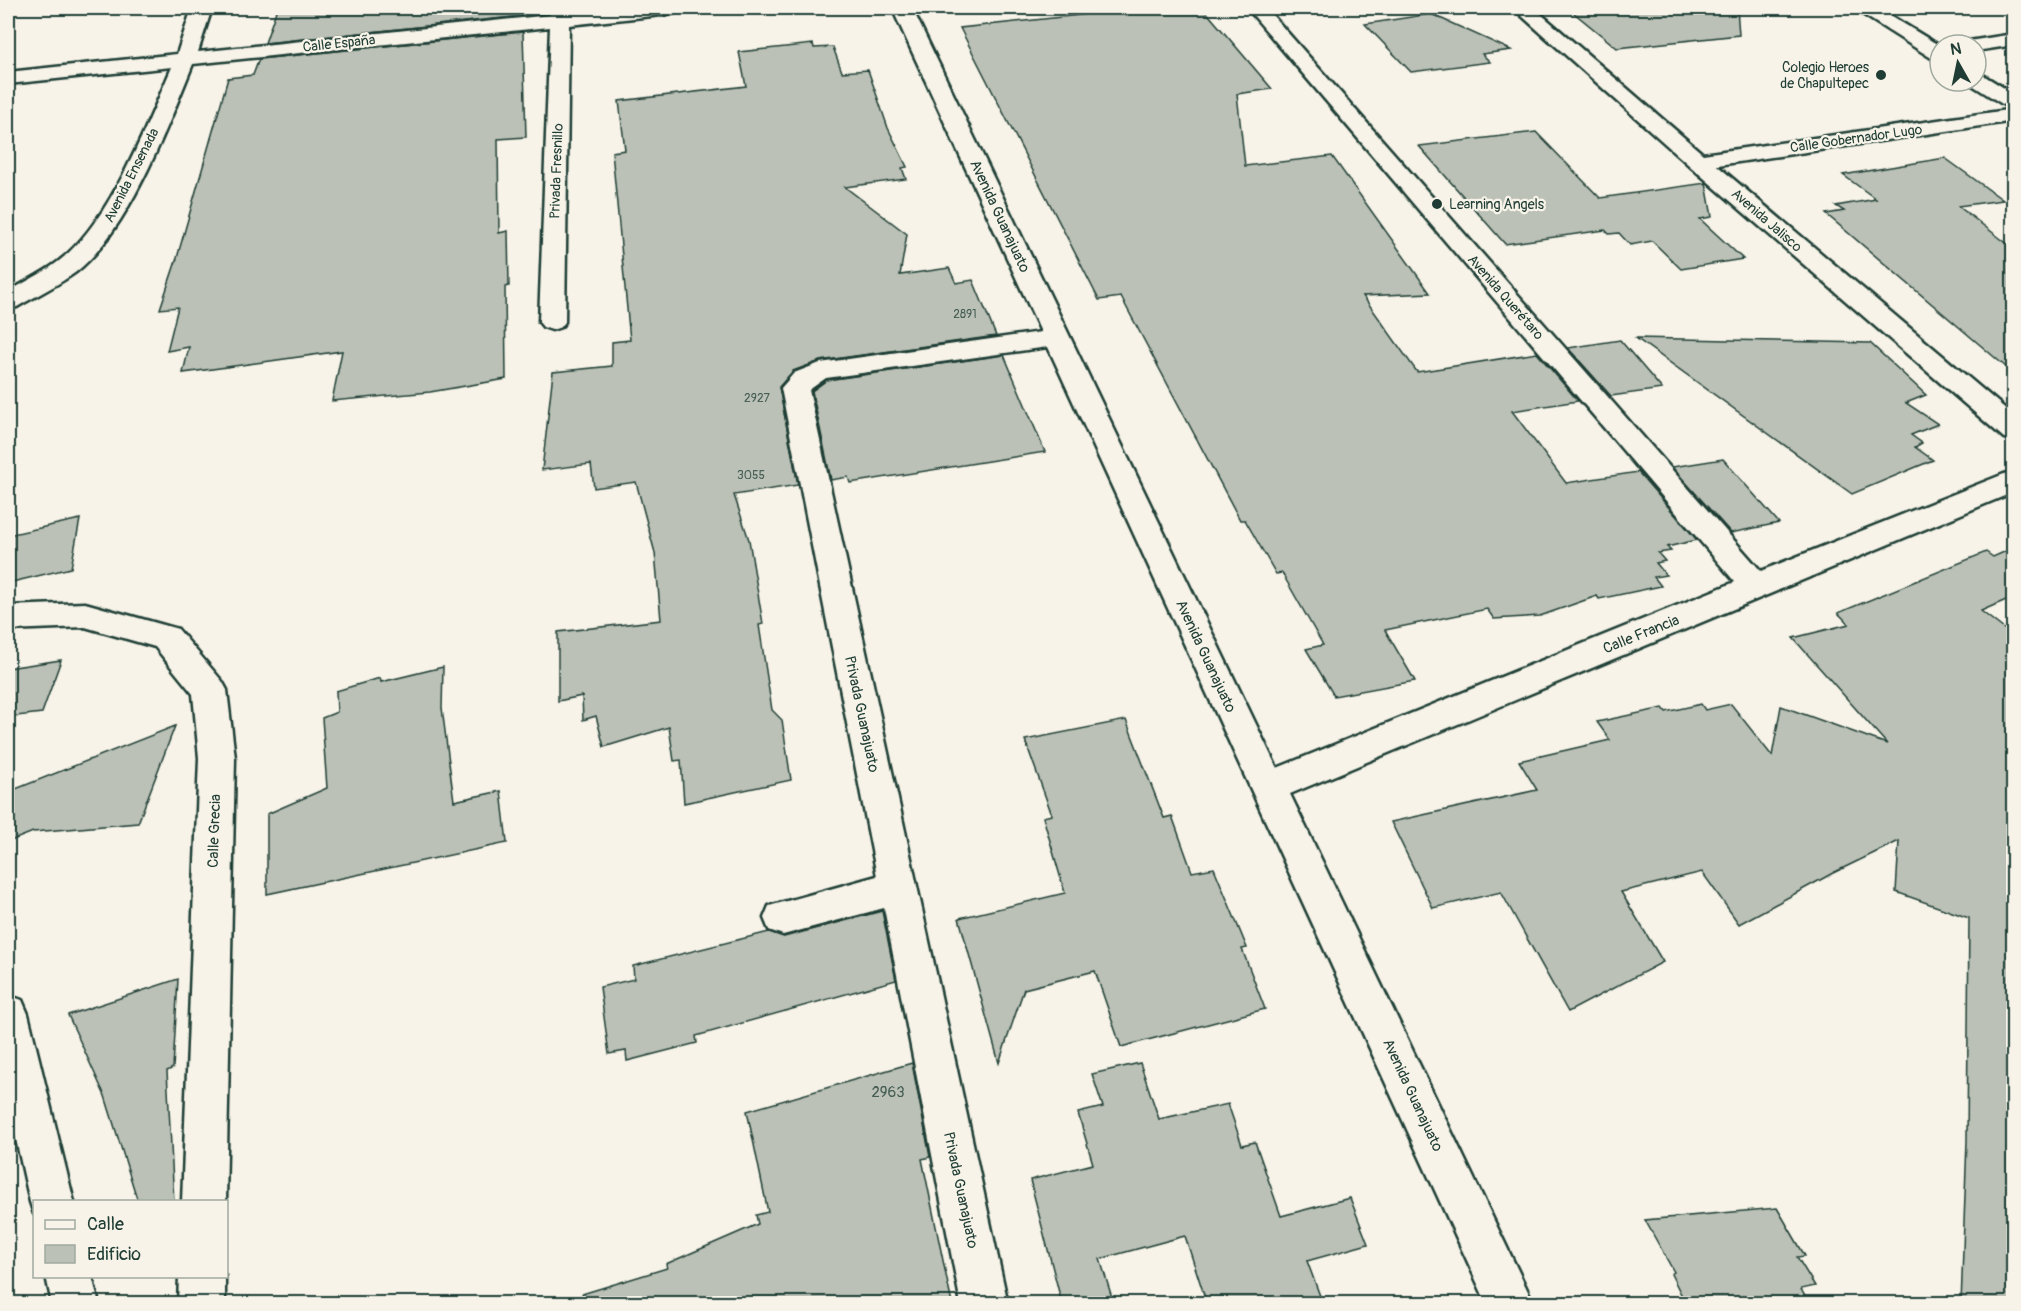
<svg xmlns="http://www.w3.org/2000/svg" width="2021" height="1311" font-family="Pangolin,sans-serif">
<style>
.building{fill:#bbc1b6;stroke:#1f3d34;stroke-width:1.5}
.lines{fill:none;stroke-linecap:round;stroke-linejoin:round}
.minor-casing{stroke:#1f3d34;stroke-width:5}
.major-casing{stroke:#1f3d34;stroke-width:5}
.minor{fill:#f7f3e8;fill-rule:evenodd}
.major{fill:#f7f3e8;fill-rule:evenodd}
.poi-dot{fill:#1f3d34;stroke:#f7f3e8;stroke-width:2}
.labels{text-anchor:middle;stroke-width:4.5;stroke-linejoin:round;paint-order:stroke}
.number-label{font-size:12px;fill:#465e54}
.far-street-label{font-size:14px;fill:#1f3d34;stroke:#f7f3e8}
.far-poi-label{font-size:14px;fill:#1f3d34;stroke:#f7f3e8;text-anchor:end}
.street-label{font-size:15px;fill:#1f3d34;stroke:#f7f3e8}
.near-number-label{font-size:15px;fill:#465e54}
</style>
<rect width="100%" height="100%" fill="#f7f3e8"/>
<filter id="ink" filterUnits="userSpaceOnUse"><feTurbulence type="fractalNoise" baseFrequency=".0167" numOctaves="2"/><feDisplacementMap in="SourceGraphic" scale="12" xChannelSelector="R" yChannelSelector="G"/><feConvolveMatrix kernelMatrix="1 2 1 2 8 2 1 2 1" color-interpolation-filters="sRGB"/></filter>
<g filter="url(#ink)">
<g class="building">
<path d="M277,8h244l1,8 -257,27z"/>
<path d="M1144,8h59l69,81 -35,5 8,72 87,-10 98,137 -67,3 54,76 120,-19 41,48 -66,10 54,72 72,-11 59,68 -30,7 4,4 -13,2 7,8 -9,2 10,12 -12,2 7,9 -62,13 -2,-3 -57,20 -46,3 -7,-10 -102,21 30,51 -81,15 -28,-47 17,-4 -41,-72 -6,1 -31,-54h-5l-119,-223 -22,3 -139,-272z"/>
<path d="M1568,8h169l2,27 -122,13z"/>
<path d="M1431,14l80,36 -29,4 8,8 -79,10 -46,-48z"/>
<path d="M523,32l3,105 -28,2 1,94 9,-2 1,55 -4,1 1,92 -76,13 -98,9 10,-50 -159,22 6,-26 -22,4 11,-44 -18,2 17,-51 51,-180 25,-3 6,-16z"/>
<path d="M813,44l1,4 19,-1 9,25 26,-2 20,58 19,39 -5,1 4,11 -61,8 62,47 -7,41 49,-7 7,15 17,-3 23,56 -176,25 -27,10 -14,16 19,98 -64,10 15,45 14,84 -4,1 13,85 10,10 9,60 -107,23 -3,-43 -7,1 -5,-34 -65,20 -8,-31 -13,4 -1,-24 -24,5v-69l103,-12 -6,-67 -19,-71 -42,6 -3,-24 -49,6 11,-98 59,-6v-24l18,-2 -18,-188 13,-2 -6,-49 127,-15 -7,-34z"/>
<path d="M1536,132l64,66 106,-15 6,34 -12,2 43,40 -62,10 -29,-28 -22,4 -11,-12 -10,1 -4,-4 -100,14 -86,-98z"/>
<path d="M1945,158l58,42 -45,6 55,42v125l-187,-159 18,-3 -8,-5 40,-7 -33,-24z"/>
<path d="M1636,338l234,5 56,52 -20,8 32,21 -27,11 11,8 -7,4 18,13 -81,34z"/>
<path d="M1620,340l42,49 -51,7 -43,-48z"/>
<path d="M1004,355l41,97 -195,31 -2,-6 -17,3 -19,-89 15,-11z"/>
<path d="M1723,459l56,64 -48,10 -59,-66z"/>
<path d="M80,519l-9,49 -63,15v-48z"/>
<path d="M2013,548v49l-32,14 32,25v668h-52l6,-163 2,-223 -73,-26 3,-51 -66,32 -94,51 -37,-52 -81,20 42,70 -95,50 -67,-120 -68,16 -42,-86 146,-32 -18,-29 91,-21 -13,-18 66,-14 3,4 35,-8 4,6 26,-6 41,52 9,-50 106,38 -94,-106 56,-14 -11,-11 148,-61 7,5z"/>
<path d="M61,660l-19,53 -34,4v-49z"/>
<path d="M443,667l-1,41 12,93 47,-10 6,52 -240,51v-80l60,-26 -5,-70 15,-6 -1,-21 44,-13 1,4z"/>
<path d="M1126,720l38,98 8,-2 20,56 22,-4 33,80 -5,1 23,60 -144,38 -26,-76 -71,18 -25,74 -40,-145 106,-25 -22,-76 9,-2 -27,-75z"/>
<path d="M175,726l-37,97 -105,9 -25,10v-50z"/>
<path d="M882,911l14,69 -200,56 1,7 -70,18 -1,-10 -17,3 -9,-67 34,-8 -1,-13 136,-34 15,5z"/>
<path d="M178,979l-5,89 -6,3 7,131h-36l-33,-106 -37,-81z"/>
<path d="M912,1063l18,94 -8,2 30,145h-368l-2,-10 85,-26 -1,-4 92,-40 -2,-9 12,-3 -21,-101z"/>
<path d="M1140,1063l19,56 69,-15 14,41 13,-3 26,74 69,-18 18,46 -61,17 16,43h-116l-22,-68 -85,23 14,45h-52l-32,-124 63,-16 -15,-51 25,-6 -11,-33z"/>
<path d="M1777,1208l28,48 -8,1 18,29 -14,3 8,15h-123l-15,-30 3,-2 -29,-52z"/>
</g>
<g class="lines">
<g class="minor-casing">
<g id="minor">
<path d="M192,8h20l-14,44 352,-37 1,-7h18v5l52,-5h60l-3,4 -7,2 -102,11 -4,297 -4,5 -9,3 -9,-3 -4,-5 11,-295 -357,37c-26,63 -63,165 -117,208 -18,13 -40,24 -59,35l-9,2v-17c16,-10 36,-19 51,-31 52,-40 87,-135 113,-194l-164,17v-12l169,-18z"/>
<path d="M892,8h20l365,760 458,-186 -488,-574h19l495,563 253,-101v22l-724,302 244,510h-47l-439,-957 -222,31 -17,12 199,914h-47l-77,-396 -101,27 -14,-5 -5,-12 5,-12 108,-30 -96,-488 13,-15 26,-10 221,-31z"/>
<path d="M1856,8h22l62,38v15l-7,-2 -74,-47z"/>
<path d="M2007,35l7,2v8l-38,6v-6h-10l3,-4z"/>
<path d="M1976,73l7,2 31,19v15l-7,-2 -38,-24 -2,-2h9z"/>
<path d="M1698,154l8,2 308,260v24l-10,-2 -314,-272 -3,-5 3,-5z"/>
<path d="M85,603l93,26 44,52 5,9 8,68 -9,444h-44l17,-444 -6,-64 -38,-47 -70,-20 -77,3v-24z"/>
<path d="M8,995l14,5 6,14 46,188h-40v12l-4,-12 -22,-99z"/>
<path d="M46,1276h46l7,28h-47z"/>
<path d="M179,1276h46v28h-47z"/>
</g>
</g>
<g class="major-casing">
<path id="major" d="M1513,8h21l169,146 311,-45v12l-316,47 -8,-2z"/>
</g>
<use href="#minor" class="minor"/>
<use href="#major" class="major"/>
</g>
</g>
<g class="poi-dot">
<circle cx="1881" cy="75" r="6"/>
<circle cx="1437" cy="204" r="6"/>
</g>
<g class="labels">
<g class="number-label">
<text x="965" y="318">2891</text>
<text x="757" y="402">2927</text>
<text x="751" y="479">3055</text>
</g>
<g class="far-street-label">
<text transform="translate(339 43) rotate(-6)" y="5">Calle España</text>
<text transform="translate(1856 138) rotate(-8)" y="5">Calle Gobernador Lugo</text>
<text transform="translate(556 171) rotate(-88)" y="5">Privada Fresnillo</text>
<text transform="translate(131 175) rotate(-63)" y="5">Avenida Ensenada</text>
<text transform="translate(1767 220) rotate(41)" y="5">Avenida Jalisco</text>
<text transform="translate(1506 297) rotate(49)" y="5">Avenida Querétaro</text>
</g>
<g class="far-poi-label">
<text x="1869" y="72">Colegio Heroes<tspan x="1869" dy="16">de Chapultepec</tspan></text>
<text x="1449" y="209" text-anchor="start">Learning Angels</text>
</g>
<g class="street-label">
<text transform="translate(1000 216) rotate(65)" y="5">Avenida Guanajuato</text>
<text transform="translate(1641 634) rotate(-22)" y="5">Calle Francia</text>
<text transform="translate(1206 656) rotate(65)" y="5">Avenida Guanajuato</text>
<text transform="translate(862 714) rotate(78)" y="5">Privada Guanajuato</text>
<text transform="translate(214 831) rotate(-88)" y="5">Calle Grecia</text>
<text transform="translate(1413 1095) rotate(65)" y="5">Avenida Guanajuato</text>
<text transform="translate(961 1190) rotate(78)" y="5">Privada Guanajuato</text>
</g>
<g class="near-number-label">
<text x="888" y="1097">2963</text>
</g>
</g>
<rect width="2021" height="1311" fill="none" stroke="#f7f3e8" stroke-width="30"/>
<rect x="15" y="15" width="1991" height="1281" fill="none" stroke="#1f3d34" stroke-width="2" filter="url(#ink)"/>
<rect x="33" y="1200" width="195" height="78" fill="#f7f3e8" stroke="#a1aaa0" stroke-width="1.5"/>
<rect x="45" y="1220" width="30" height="9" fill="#f7f3e8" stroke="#a1aaa0" stroke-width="1.5"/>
<text x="87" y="1230" font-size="18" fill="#1f3d34">Calle</text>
<rect x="45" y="1245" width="30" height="18" fill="#bbc1b6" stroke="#a1aaa0" stroke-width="1.5"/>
<text x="87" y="1260" font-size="18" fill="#1f3d34">Edificio</text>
<g transform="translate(1958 63) rotate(351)"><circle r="28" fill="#f7f3e8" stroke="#a1aaa0" stroke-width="1.5"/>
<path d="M0-4.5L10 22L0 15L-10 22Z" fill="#1f3d34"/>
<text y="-9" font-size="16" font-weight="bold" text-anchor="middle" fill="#1f3d34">N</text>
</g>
</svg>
